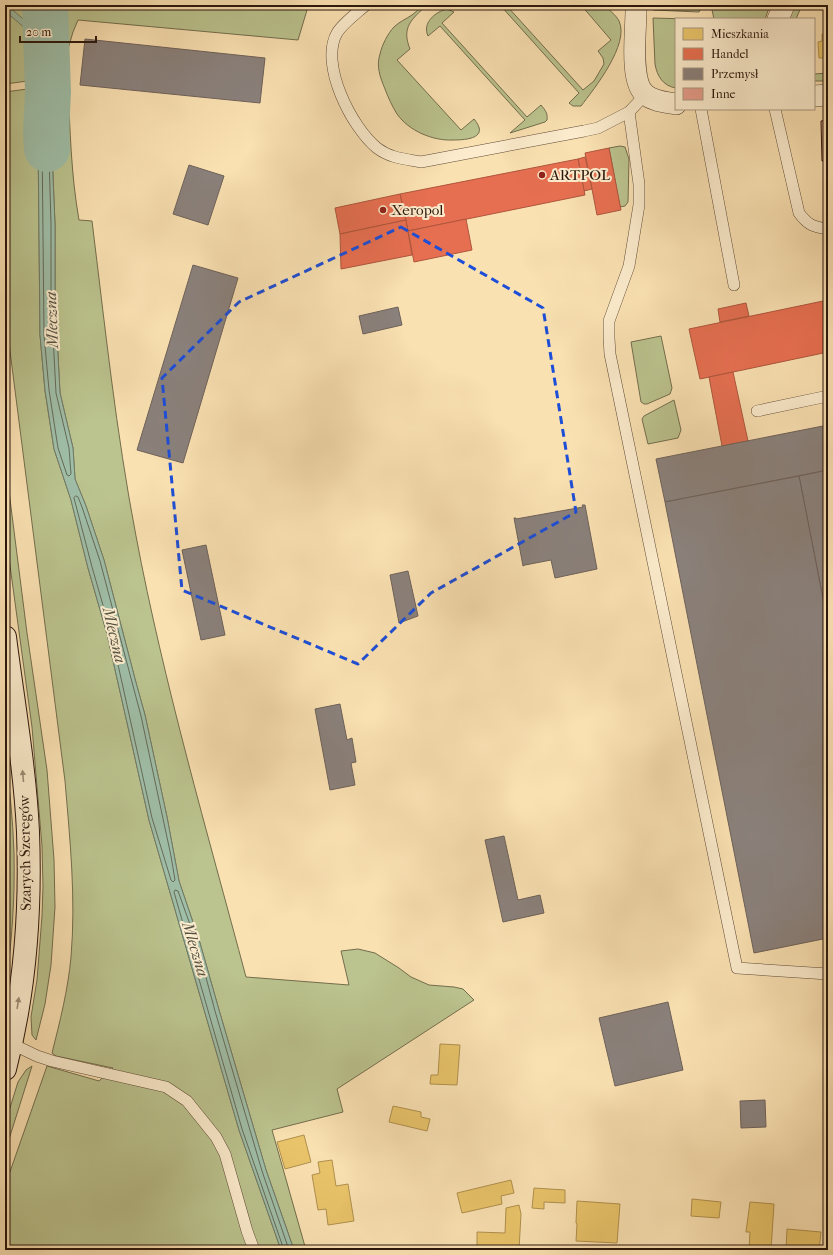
<svg xmlns="http://www.w3.org/2000/svg" width="833" height="1255" font-family="'IM FELL French Canon',serif">
<style>
.green{fill:#bbc38e;stroke:#736d4d}
.water{fill:#9fbea7;stroke:#717b69}
.homes{fill:#e9c46a;stroke:#b0904e}
.shops{fill:#e76f51;stroke:#af553c}
.industry{fill:#8a817c;stroke:#6e615a}
.lines{fill:none;stroke-linecap:round;stroke-linejoin:round}
.shore{stroke:#656a5a;stroke-width:1}
.river{stroke:#9fbea7;stroke-width:46}
.building{fill:#e69c8a;stroke:#2b170c}
.lane-casing{stroke:#5f4a36;stroke-width:12}
.street-casing{stroke:#5f4a36;stroke-width:22}
.secondary-casing{stroke:#2b170c;stroke-width:24}
.lane{stroke:#fceccd;stroke-width:11}
.street{stroke:#fceccd;stroke-width:21}
.secondary{stroke:#fceccd;stroke-width:22}
.oneway{fill:#9e8c76}
.marked{fill:none;stroke:#1d4ed8;stroke-width:3;stroke-dasharray:8 5;stroke-linejoin:round}
.poi-dot{fill:#8f2418;stroke:#fceccd;stroke-width:1.5}
.labels{text-anchor:middle;stroke-width:4;stroke-linejoin:round;paint-order:stroke}
.poi-label{font-size:15px;fill:#2b170c;stroke:#fceccd;text-anchor:start}
.street-label{font-size:15px;fill:#2b170c;stroke:#fceccd}
.water-label{font-size:16px;font-style:italic;fill:#545142;stroke:#fceccd}
</style>
<rect width="100%" height="100%" fill="#fae1b2"/>
<filter id="stains"><feTurbulence type="fractalNoise" baseFrequency=".005" numOctaves="4"/><feColorMatrix values="0 0 0 0 .2 0 0 0 0 .09 0 0 0 0 .02 0 0 0 .5 -.17"/></filter>
<radialGradient id="worn" r=".72"><stop offset=".6" stop-color="#630" stop-opacity="0"/><stop offset="1" stop-color="#630" stop-opacity=".3"/></radialGradient>
<g class="green">
<path d="M5,5h31l1,41 6,33 -38,5z"/>
<path d="M49,5h262l-4,5 -9,30 -220,-20 -5,12 -5,17v27l-15,2z"/>
<path d="M423,5h4c-15,14 -26,22 -17,44l-13,11 64,70 13,-11c16,19 -7,21 -21,21 -20,1 -44,-9 -56,-26 -5,-8 -9,-17 -12,-25 -5,-12 -9,-23 -5,-35 2,-9 8,-21 14,-27 5,-5 12,-8 18,-12 4,-3 8,-7 11,-10z"/>
<path d="M500,5h6l77,85 11,-9 10,-17 -1,-6 -5,-7 13,-11 -30,-35h23c5,5 12,10 15,16 11,23 -25,68 -38,85h-8l-4,-3 10,-10z"/>
<path d="M653,5h50l-4,7 -46,-2z"/>
<path d="M711,5h59l-5,14h-51z"/>
<path d="M793,5h9l-6,14h-9z"/>
<path d="M447,9l7,3 -12,11 85,94 14,-12c4,5 7,8 6,15l-2,2 -35,11 15,-13 -85,-94 -12,10c-6,-13 7,-24 19,-27z"/>
<path d="M653,18l36,1h-13v69c-13,-2 -19,-12 -21,-24z"/>
<path d="M828,73v8h-14v-7z"/>
<path d="M68,83c2,46 3,92 11,137l13,1c13,105 24,211 44,315 28,148 71,295 110,441l103,8 -8,-34 17,-2 17,4 24,15 12,9 18,8 25,2 9,2 11,11 -137,89 6,23 -71,18 34,120h-12l-28,-80 -47,-160 -19,-67 -21,-62 -12,-64 -22,-102 -10,-36 -31,-119 -18,-54 -11,-27 -2,-31 -13,-55 -5,-95v-74l-3,-71v-32l1,-36z"/>
<path d="M42,87l-4,48 2,200 5,56 9,58 17,51 17,68 19,66 42,186 90,310 42,120h-276v-64l42,-120 52,15 14,-13 -57,-12 -4,-3c8,-32 16,-63 19,-96 5,-59 -1,-117 -6,-176l-60,-469v-220z"/>
<path d="M620,146l5,1 4,12 -1,43 -3,4 -5,1 -11,-59z"/>
<path d="M661,336l11,52 -2,6 -23,10h-3l-3,-2 -10,-60z"/>
<path d="M674,400l7,30 -3,8 -30,6 -6,-25 2,-3z"/>
<path d="M5,460l22,173 20,137 7,90 1,47 -4,58 -6,39 -9,36 -4,-5 -1,-18 6,-37 5,-64 1,-30 -1,-40 -10,-119 -27,-198z"/>
<path d="M5,750c4,34 8,69 9,103 1,45 -2,91 -9,136z"/>
<path d="M32,1066l-27,86v-28l13,-42 8,-12z"/>
</g>
<g class="water">
<path d="M5,5h2l23,20 3,1 3,-2v-19h13l4,73 -10,1c-2,-10 -3,-23 -6,-34 -6,-14 -21,-24 -32,-34z"/>
<path d="M53,85l-1,36v32l3,71v74l5,95 13,55 2,31 11,27 18,54 31,119 10,36 22,102 12,64 21,62 19,67 47,160 28,80h-13l-42,-120 -90,-310 -42,-186 -19,-66 -17,-68 -17,-51 -9,-59 -5,-55 -2,-200 4,-48z"/>
</g>
<g class="homes">
<path d="M825,24h3v34h-9l-1,-16 4,-1v-7h4z"/>
<path d="M440,1044l20,1 -3,40 -27,-1 1,-9h7z"/>
<path d="M393,1106l28,6v5l9,2 -3,12 -38,-9z"/>
<path d="M304,1135l7,27 -26,7 -8,-27z"/>
<path d="M332,1160l4,26 12,-2 6,37 -26,4 -2,-16 -8,1 -6,-35 8,-2 -2,-11z"/>
<path d="M511,1180l3,13 -13,3 1,8 -40,9 -5,-20z"/>
<path d="M534,1188l31,2v13l-21,-1v7l-12,-1z"/>
<path d="M692,1199l29,3 -2,16 -28,-2z"/>
<path d="M577,1201l43,3 -3,39 -41,-2 1,-17 -1,-1z"/>
<path d="M750,1202l24,2 -3,46h-22l1,-18h-4z"/>
<path d="M519,1205l2,9 -2,36h-42v-18l28,1 1,-25z"/>
<path d="M787,1229l34,3 -2,18h-33z"/>
</g>
<g class="shops">
<path d="M609,148l12,62 -24,5 -12,-62z"/>
<path d="M585,157l7,32 -8,2 -6,-32z"/>
<path d="M578,159l7,36 -177,36 -8,-37z"/>
<path d="M400,194l6,26 -66,14 -5,-26z"/>
<path d="M466,219l6,31 -58,12 -6,-31z"/>
<path d="M406,220l6,35 -71,14 -1,-35z"/>
<path d="M828,300v52l-128,27 -11,-50z"/>
<path d="M746,303l3,13 -29,6 -2,-13z"/>
<path d="M733,372l15,69 -26,5 -13,-69z"/>
</g>
<g class="industry">
<path d="M85,39l180,19 -5,45 -180,-18z"/>
<path d="M189,165l35,11 -16,49 -35,-11z"/>
<path d="M193,265l45,13 -55,185 -46,-13z"/>
<path d="M398,307l4,18 -39,9 -4,-18z"/>
<path d="M828,425v45l-163,32 -9,-43z"/>
<path d="M828,470v154l-29,-148z"/>
<path d="M799,476l29,148v314l-74,15 -89,-451z"/>
<path d="M582,505h3l12,64 -42,9 -4,-18 -26,5 -2,1 -9,-48h2v1l67,-12z"/>
<path d="M206,545l19,90 -24,5 -19,-90z"/>
<path d="M408,571l10,45 -19,7 -9,-48z"/>
<path d="M340,704l7,36 5,-2 4,24 -5,1 4,22 -25,5 -15,-81z"/>
<path d="M504,836l14,64 22,-5 4,18 -41,9 -18,-82z"/>
<path d="M668,1002l15,68 -68,16 -16,-68z"/>
<path d="M765,1100l1,27 -25,1 -1,-27z"/>
</g>
<g class="lines">
<g class="shore">
<path d="M40,5v20l-7,7 8,13 3,18 2,2 2,-3 -3,-57"/>
<path d="M45,96h3l1,2 -1,23 3,103v74l5,95 13,55 2,26 -2,2 -2,-1 -9,-27 -9,-58 -5,-55 -2,-200z"/>
<path d="M76,496l2,1 4,10 18,54 19,72 22,83 30,140 4,24 -2,2 -2,-2 -19,-62 -41,-185 -19,-66 -18,-69z"/>
<path d="M284,1250l-42,-121 -68,-237 1,-2 3,1 19,53 18,67 47,160 27,79"/>
</g>
<path class="river" d="M45,5l3,87 -2,41 1,16"/>
</g>
<path class="building" d="M828,120v41h-6l-1,-40z"/>
<g class="lines">
<g class="lane-casing">
<g id="lane">
<path d="M366,5c-9,8 -23,18 -29,28 -18,31 15,95 40,115 13,10 28,11 44,14l163,-31 14,-3 31,-16 16,-17"/>
<path d="M701,109l33,176"/>
<path d="M775,109l24,104c9,12 14,14 29,16"/>
<path d="M629,112l10,72v21l-10,61 -20,55v17l1,16 127,614 91,6"/>
<path d="M757,411l71,-15"/>
<path d="M12,1044l25,12 15,5 114,26 21,14 29,36 9,17 22,77 7,19"/>
</g>
</g>
<g class="street-casing">
<g id="street">
<path d="M636,5c1,21 -8,77 10,90 9,7 20,7 30,9"/>
<path d="M778,19l6,-14"/>
<path d="M814,96l14,-1"/>
</g>
</g>
<g class="secondary-casing">
<path id="secondary" d="M5,637c8,64 20,130 23,195 3,79 -3,160 -23,237"/>
</g>
<use href="#lane" class="lane"/>
<use href="#street" class="street"/>
<use href="#secondary" class="secondary"/>
</g>
<defs><path id="oneway-solid" d="M-6-.8H1V-3.2L6.5 0L1 3.2V.8H-6Z"/></defs>
<g class="oneway">
<use href="#oneway-solid" transform="translate(23 776) rotate(-95)"/>
<use href="#oneway-solid" transform="translate(18 1003) rotate(-81)"/>
</g>
<path class="marked" d="M401,227l142,81 33,204 -145,81 -73,71 -176,-74 -20,-212 77,-76z"/>
<g class="poi-dot">
<circle cx="542" cy="175" r="4"/>
<circle cx="383" cy="210" r="4"/>
</g>
<g class="labels">
<g class="poi-label">
<text x="550" y="180">ARTPOL</text>
<text x="391" y="215">Xeropol</text>
</g>
<g class="street-label">
<text transform="translate(25 853) rotate(-91)" y="5">Szarych Szeregów</text>
</g>
<g class="water-label">
<text transform="translate(51 320) rotate(-92)" y="6">Mleczna</text>
<text transform="translate(115 635) rotate(77)" y="6">Mleczna</text>
<text transform="translate(196 949) rotate(73)" y="6">Mleczna</text>
</g>
</g>
<rect width="833" height="1255" fill="none" stroke="#fae1b2" stroke-width="20"/>
<rect x="6" y="6" width="821" height="1243" fill="none" stroke="#2b170c" stroke-width="2"/>
<rect x="10" y="10" width="813" height="1235" fill="none" stroke="#2b170c"/>
<rect x="675" y="18" width="140" height="92" fill="#fceccd" stroke="#a89780"/>
<rect x="683" y="28" width="20" height="12" fill="#e9c46a" stroke="#a89780"/>
<text x="711" y="38" font-size="12" fill="#2b170c">Mieszkania</text>
<rect x="683" y="48" width="20" height="12" fill="#e76f51" stroke="#a89780"/>
<text x="711" y="58" font-size="12" fill="#2b170c">Handel</text>
<rect x="683" y="68" width="20" height="12" fill="#8a817c" stroke="#a89780"/>
<text x="711" y="78" font-size="12" fill="#2b170c">Przemysł</text>
<rect x="683" y="88" width="20" height="12" fill="#e69c8a" stroke="#a89780"/>
<text x="711" y="98" font-size="12" fill="#2b170c">Inne</text>
<path d="M20 36v6h76v-6" fill="none" stroke="#2b170c" stroke-width="2"/>
<text x="26" y="36" font-size="12" fill="#2b170c" stroke="#fceccd" stroke-width="3" paint-order="stroke">20 m</text>
<rect width="100%" height="100%" filter="url(#stains)"/>
<rect width="100%" height="100%" fill="url(#worn)"/>
</svg>
